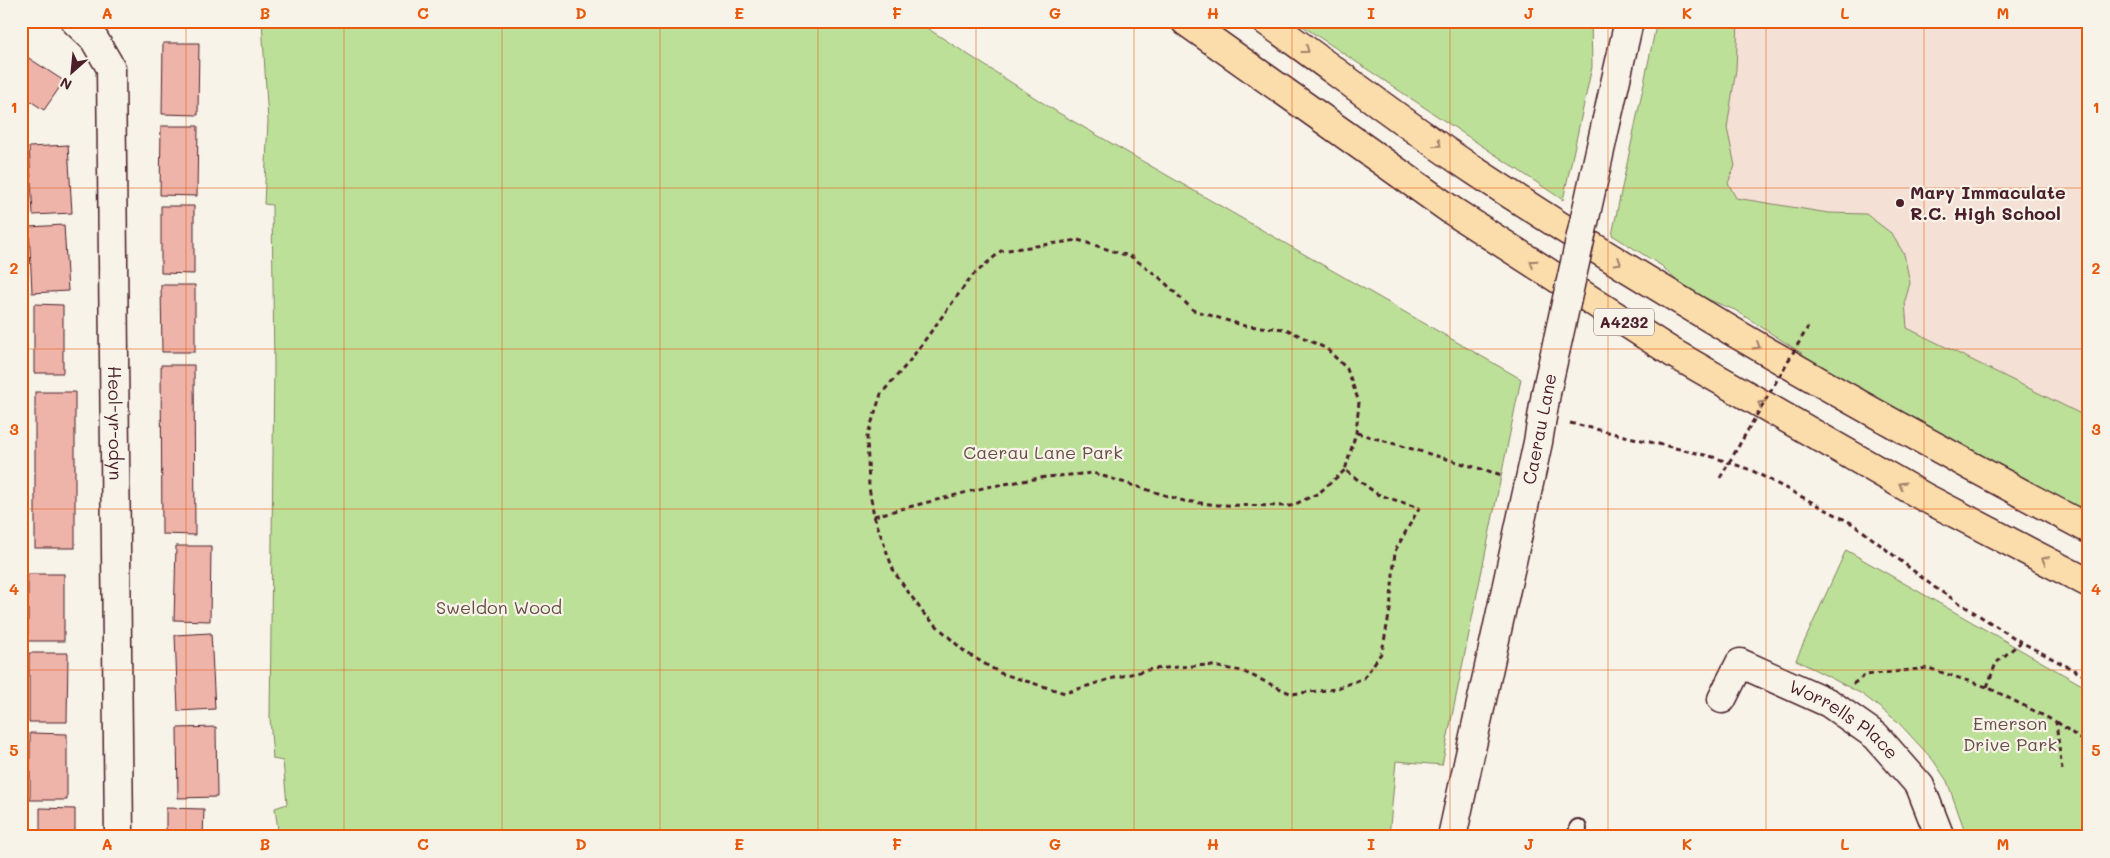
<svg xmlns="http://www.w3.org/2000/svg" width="2110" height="858" font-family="Mali,sans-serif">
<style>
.built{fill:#f4e0d5}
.green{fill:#bde099;stroke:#848062}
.building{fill:#eeb4a9;stroke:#4a1f2b}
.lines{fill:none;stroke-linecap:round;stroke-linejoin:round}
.lane-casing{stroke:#4a1f2b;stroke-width:20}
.street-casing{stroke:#4a1f2b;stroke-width:31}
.secondary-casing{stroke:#4a1f2b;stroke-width:31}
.primary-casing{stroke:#4a1f2b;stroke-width:31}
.path{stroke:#4a1f2b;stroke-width:3;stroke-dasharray:5 4;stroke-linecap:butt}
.lane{stroke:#f7f3e8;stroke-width:16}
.street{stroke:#f7f3e8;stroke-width:28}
.secondary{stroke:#f7f3e8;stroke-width:28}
.primary{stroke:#fbddab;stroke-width:28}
.secondary-bridge-casing{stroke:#4a1f2b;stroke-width:31;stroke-linecap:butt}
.path-bridge{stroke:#4a1f2b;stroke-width:3;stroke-dasharray:5 4;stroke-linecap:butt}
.secondary-bridge{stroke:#f7f3e8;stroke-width:28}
.oneway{stroke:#a27e6b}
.grid{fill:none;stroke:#e8590c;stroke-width:1;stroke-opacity:0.55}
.poi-dot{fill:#4a1f2b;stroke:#f7f3e8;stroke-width:2}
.labels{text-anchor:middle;stroke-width:4.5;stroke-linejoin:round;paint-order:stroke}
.shield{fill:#f7f3e8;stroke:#7e5f64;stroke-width:1}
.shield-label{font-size:16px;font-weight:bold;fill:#4a1f2b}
.poi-label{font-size:18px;font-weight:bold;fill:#4a1f2b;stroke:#f7f3e8;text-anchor:start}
.street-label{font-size:18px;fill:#4a1f2b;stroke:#f7f3e8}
.park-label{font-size:18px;fill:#674f46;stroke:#f7f3e8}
.neatline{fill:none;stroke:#e8590c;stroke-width:2}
.grid-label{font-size:16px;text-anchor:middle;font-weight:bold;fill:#e8590c}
</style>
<rect width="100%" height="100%" fill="#f7f3e8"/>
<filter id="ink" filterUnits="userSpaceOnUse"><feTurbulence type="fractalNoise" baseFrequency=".02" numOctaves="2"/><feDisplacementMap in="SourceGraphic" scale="10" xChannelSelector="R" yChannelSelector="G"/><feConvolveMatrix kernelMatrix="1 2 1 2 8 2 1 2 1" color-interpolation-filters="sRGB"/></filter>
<g filter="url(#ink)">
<path class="built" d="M1722,21h367v397l-183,-90 -194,-107z"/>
<g class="green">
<path d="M262,21h654l141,91 464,267 -79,386 -46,-4 -7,76h-1110l-4,-29 12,-4 -4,-43 -10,-2 -3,-41 4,-353 -2,-160 -8,-1 4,-83z"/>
<path d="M1295,21h296l1,46 -29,133z"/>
<path d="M1657,21h81l-2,48 -9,59 8,38 -7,17 8,15 92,15 38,1 25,19 13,21 6,29 -5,18 2,27 182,90v96l-184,-100 -104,-51 2,-9 -68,-44 -49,-19 -24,-25 -50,-31z"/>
<path d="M1846,550l243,139v148h-122l-20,-56 -14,-21 -36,-39 -35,-27 -66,-34z"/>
</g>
<g class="building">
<rect x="158" y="21" width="38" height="3"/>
<path d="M163,43h36l-1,72 -36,-1z"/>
<path d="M21,53l43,28 -20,29 -23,-15z"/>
<path d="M161,126h37l-1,70 -37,-1z"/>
<path d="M68,145l4,68 -39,2 -4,-68z"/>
<path d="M161,206h33v68l-33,-1z"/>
<path d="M64,225l4,66 -36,2 -3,-66z"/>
<path d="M161,285h34v67h-33z"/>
<path d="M34,304l29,1v68h-29z"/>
<path d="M161,365h33l1,170 -33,-1z"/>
<rect x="35" y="392" width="40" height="156"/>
<path d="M176,546h35l-1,75 -36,-1z"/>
<rect x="28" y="574" width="36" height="67"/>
<path d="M211,633l4,76 -37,2 -3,-76z"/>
<path d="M29,653h39l-1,69h-38z"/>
<path d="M216,727l1,70 -39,1 -1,-70z"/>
<path d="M30,733l37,1v66h-37z"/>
<path d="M40,808l35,1v28h-35z"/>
<path d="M166,808l38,1 -1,28h-37z"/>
</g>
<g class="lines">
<g class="lane-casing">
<path id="lane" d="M1577,837l1,-9"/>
</g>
<g class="street-casing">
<g id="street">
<path id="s1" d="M75,21l19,18 17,29 8,769"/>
<path id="s2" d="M1722,699l18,-36 89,40 47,33 44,50 20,51"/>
</g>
</g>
<g class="secondary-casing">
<g id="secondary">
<path d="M1607,119l22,-98"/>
<path d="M1452,837l86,-395 8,-49"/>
</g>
</g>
<g class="primary-casing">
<g id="primary">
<path d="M1185,21l266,189 222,143 251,144 165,86"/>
<path d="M1266,21c70,50 138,103 209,150 198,131 404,248 614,358"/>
</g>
</g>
<g class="path">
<path d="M1078,240l54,17 28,21 33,32 52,16 41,3 41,20 20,20 12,33 -3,31 -11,37 32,24 42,14 -24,43 -5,59 -8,42 -18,26 -29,11 -43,5 -50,-23 -35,-6 -55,4 -42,10 -45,14 -65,-20 -35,-21 -41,-38 -30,-42 -20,-56 -5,-29 -2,-50 14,-43 27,-31 63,-86 30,-26z"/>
<path d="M1570,423l143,34 38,13 104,55 79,62 87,55 68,36"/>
<path d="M1357,433l145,42"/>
<path d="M874,516l113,-29 59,-10 47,-4 91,28 34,4 73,1 28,-13 26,-23"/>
<path d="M1853,684l12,-9 63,-7 59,19 69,35 6,48"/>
<path d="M1987,687l9,-24 25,-21"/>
<path d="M2057,722l22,16 10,4"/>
</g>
<use href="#lane" class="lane"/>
<use href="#street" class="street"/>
<use href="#secondary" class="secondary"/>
<use href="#primary" class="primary"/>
<g class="secondary-bridge-casing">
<path id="secondary-bridge" d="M1546,393l61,-274"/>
</g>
<path class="path-bridge" d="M1720,478l88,-151"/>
<use href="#secondary-bridge" class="secondary-bridge"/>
</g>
<defs><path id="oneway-chevron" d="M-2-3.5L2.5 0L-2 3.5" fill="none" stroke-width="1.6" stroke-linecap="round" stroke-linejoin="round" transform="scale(1.25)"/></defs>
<g class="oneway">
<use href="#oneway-chevron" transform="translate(1306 50) rotate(36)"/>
<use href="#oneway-chevron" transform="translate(1438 144) rotate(36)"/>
<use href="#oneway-chevron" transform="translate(1618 262) rotate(32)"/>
<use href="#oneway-chevron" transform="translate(1533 263) rotate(-147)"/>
<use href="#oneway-chevron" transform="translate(1757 346) rotate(30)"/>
<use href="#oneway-chevron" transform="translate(1761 404) rotate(-150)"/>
<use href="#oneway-chevron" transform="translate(1902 485) rotate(-150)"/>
<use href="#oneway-chevron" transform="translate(2045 560) rotate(-153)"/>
</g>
</g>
<path class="grid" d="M186,21v816M344,21v816M502,21v816M660,21v816M818,21v816M976,21v816M1134,21v816M1292,21v816M1450,21v816M1608,21v816M1766,21v816M1924,21v816M21,188h2068M21,349h2068M21,509h2068M21,670h2068"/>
<circle class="poi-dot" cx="1900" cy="203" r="5"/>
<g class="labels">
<rect class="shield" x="1594" y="308.5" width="60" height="27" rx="4"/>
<g class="shield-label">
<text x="1624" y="328">A4232</text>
</g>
<g class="poi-label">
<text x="1910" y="199">Mary Immaculate<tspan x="1910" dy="21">R.C. High School</tspan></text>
</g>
<g class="street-label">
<text dy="6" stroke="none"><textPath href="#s1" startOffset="415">Heol-yr-odyn</textPath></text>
<text transform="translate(1540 429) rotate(-79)" y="6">Caerau Lane</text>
<text dy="6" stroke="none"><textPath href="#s2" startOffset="159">Worrells Place</textPath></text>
</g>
<g class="park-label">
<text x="1043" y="459">Caerau Lane Park</text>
<text x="499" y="614">Sweldon Wood</text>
<text x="2010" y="730">Emerson<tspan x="2010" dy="21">Drive Park</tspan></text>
</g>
</g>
<rect width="2110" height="858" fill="none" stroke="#f7f3e8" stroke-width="55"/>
<g transform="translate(72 72) rotate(207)" stroke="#f7f3e8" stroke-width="4" paint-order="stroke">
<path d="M0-4L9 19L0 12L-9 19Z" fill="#4a1f2b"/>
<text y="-8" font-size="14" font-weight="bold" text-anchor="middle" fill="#4a1f2b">N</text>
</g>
<rect x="28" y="28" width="2054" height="802" class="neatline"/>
<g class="grid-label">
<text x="107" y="19">A</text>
<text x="265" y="19">B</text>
<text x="423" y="19">C</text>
<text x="581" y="19">D</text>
<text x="739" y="19">E</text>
<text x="897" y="19">F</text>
<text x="1055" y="19">G</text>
<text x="1213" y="19">H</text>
<text x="1371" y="19">I</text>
<text x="1529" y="19">J</text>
<text x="1687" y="19">K</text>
<text x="1845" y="19">L</text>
<text x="2003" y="19">M</text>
<text x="14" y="113">1</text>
<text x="2096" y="113">1</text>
<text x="14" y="274">2</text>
<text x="2096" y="274">2</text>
<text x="14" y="435">3</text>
<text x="2096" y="435">3</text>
<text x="14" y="595">4</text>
<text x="2096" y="595">4</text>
<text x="14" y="756">5</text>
<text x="2096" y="756">5</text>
<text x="107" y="850">A</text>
<text x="265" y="850">B</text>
<text x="423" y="850">C</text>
<text x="581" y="850">D</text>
<text x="739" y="850">E</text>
<text x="897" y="850">F</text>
<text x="1055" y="850">G</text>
<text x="1213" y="850">H</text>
<text x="1371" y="850">I</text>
<text x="1529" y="850">J</text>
<text x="1687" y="850">K</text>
<text x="1845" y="850">L</text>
<text x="2003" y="850">M</text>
</g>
</svg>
